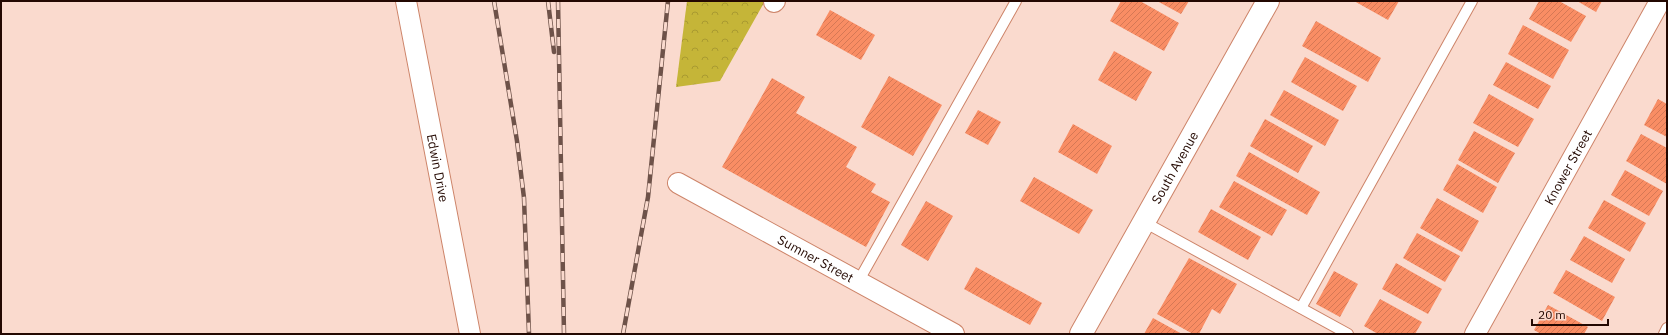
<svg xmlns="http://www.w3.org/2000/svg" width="1668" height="335" font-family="'IBM Plex Sans',sans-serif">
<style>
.forest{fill:url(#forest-crowns)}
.building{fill:url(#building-hatch)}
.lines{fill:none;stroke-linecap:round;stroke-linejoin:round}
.service-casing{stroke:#cd8469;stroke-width:12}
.minor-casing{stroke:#cd8469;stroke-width:22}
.tertiary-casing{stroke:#cd8469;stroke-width:24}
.service{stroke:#fff;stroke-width:10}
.minor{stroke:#fff;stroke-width:20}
.tertiary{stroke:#fff;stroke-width:22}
.rail-casing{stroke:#6e5249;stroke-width:4.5}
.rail{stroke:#fadace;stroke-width:3;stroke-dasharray:9;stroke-linecap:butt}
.labels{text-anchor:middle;stroke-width:3;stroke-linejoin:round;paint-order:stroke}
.street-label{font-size:13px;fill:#230801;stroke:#fadace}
</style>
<defs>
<pattern id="forest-crowns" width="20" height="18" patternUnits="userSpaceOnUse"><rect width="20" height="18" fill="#c5b538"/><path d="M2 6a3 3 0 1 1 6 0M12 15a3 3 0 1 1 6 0" fill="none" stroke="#a99a30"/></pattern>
<pattern id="building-hatch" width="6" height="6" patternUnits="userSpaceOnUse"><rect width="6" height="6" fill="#f98d64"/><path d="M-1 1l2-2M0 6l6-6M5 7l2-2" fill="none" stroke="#d57855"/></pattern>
</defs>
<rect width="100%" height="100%" fill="#fadace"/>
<path class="forest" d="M687,1h78l-45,80 -44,6z"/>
<g class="building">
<path d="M1121,1h19l39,22 -15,28 -54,-30z"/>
<path d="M1157,1h32l-8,13z"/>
<path d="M1354,1h45l-11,19z"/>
<path d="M1539,1h20l27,15 -15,26 -42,-23z"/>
<path d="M1577,1h25l-6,11z"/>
<path d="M830,10l45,25 -14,25 -45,-25z"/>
<path d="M1316,21l65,37 -13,24 -66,-36z"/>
<path d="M1523,25l46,25 -16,29 -45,-25z"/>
<path d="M1114,51l38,21 -16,29 -38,-21z"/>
<path d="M1305,57l52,29 -14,25 -52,-29z"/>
<path d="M1506,62l45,24 -13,23 -45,-24z"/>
<path d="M889,76l53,29 -29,51 -52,-29z"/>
<path d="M772,78l33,19 -9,16 61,34 -11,20 30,17 -5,8 19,10 -24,45 -144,-80z"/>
<path d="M1284,90l55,30 -14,26 -55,-31z"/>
<path d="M1489,94l45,25 -16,28 -45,-24z"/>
<path d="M1658,99l9,5v33l-23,-12z"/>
<path d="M978,110l23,12 -13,23 -23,-12z"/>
<path d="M1265,119l48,27 -15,27 -48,-27z"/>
<path d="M1073,124l39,22 -15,28 -39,-22z"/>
<path d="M1474,131l41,22 -17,30 -40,-23z"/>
<path d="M1641,134l26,14v36l-41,-23z"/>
<path d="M1249,152l71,40 -13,23 -71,-39z"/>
<path d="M1457,164l40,23 -14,26 -40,-23z"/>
<path d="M1625,170l38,21 -14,25 -38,-21z"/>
<path d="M1034,177l59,33 -14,24 -59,-33z"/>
<path d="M1234,181l53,29 -15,26 -53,-29z"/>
<path d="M1437,198l42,23 -17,31 -42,-24z"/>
<path d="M1604,200l42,23 -16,29 -42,-24z"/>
<path d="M926,201l27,15 -25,45 -27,-16z"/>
<path d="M1211,209l50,28 -13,23 -50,-28z"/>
<path d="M1417,233l43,23 -15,26 -42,-24z"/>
<path d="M1584,236l41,23 -13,24 -42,-23z"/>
<path d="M1189,258l48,26 -17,30 -8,-5 -13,25h-6l-36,-20z"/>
<path d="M1396,263l46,26 -14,25 -46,-25z"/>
<path d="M976,267l66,36 -12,22 -66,-36z"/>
<path d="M1566,270l49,27 -13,24 -49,-28z"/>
<path d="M1334,271l24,13 -18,33 -24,-13z"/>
<path d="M1380,299l42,23 -7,12h-37l-14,-8z"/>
<path d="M1548,305l40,22 -4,7h-43l-7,-4z"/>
<path d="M1153,318l29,16h-38z"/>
</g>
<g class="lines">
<g class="service-casing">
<g id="service">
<path d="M1144,222l204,112"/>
<path d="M858,282l158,-281"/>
<path d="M1301,308l171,-307"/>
<path d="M1664,334l3,-6"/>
</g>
</g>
<g class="minor-casing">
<g id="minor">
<path id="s1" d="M406,1l64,333"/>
<path d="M774,2l1,-1"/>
<path id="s2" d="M678,183l276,151"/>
<path id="s3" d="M1475,334l185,-333"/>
</g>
</g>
<g class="tertiary-casing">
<g id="tertiary">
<path id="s4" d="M1081,334l187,-333"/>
</g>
</g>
<use href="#service" class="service"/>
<use href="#minor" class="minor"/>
<use href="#tertiary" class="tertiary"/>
<g class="rail-casing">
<g id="rail">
<path d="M494,1l23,140 7,57 5,136"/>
<path d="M548,1l6,51"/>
<path d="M558,1l6,333"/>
<path d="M623,334l25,-137 20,-196"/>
</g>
</g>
<use href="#rail" class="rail"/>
</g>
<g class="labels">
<g class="street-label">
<text dy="5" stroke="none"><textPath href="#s1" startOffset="170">Edwin Drive</textPath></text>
<text dy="5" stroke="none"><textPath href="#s4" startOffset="191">South Avenue</textPath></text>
<text dy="5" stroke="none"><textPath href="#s3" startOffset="191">Knower Street</textPath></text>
<text dy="5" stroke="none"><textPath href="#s2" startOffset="157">Sumner Street</textPath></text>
</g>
</g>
<rect width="1668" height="335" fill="none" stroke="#230801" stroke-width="4"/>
<path d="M1532 319v6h76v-6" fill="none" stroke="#230801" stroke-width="2"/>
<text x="1538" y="319" font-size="12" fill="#230801" stroke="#fadace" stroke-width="3" paint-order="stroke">20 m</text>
</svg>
